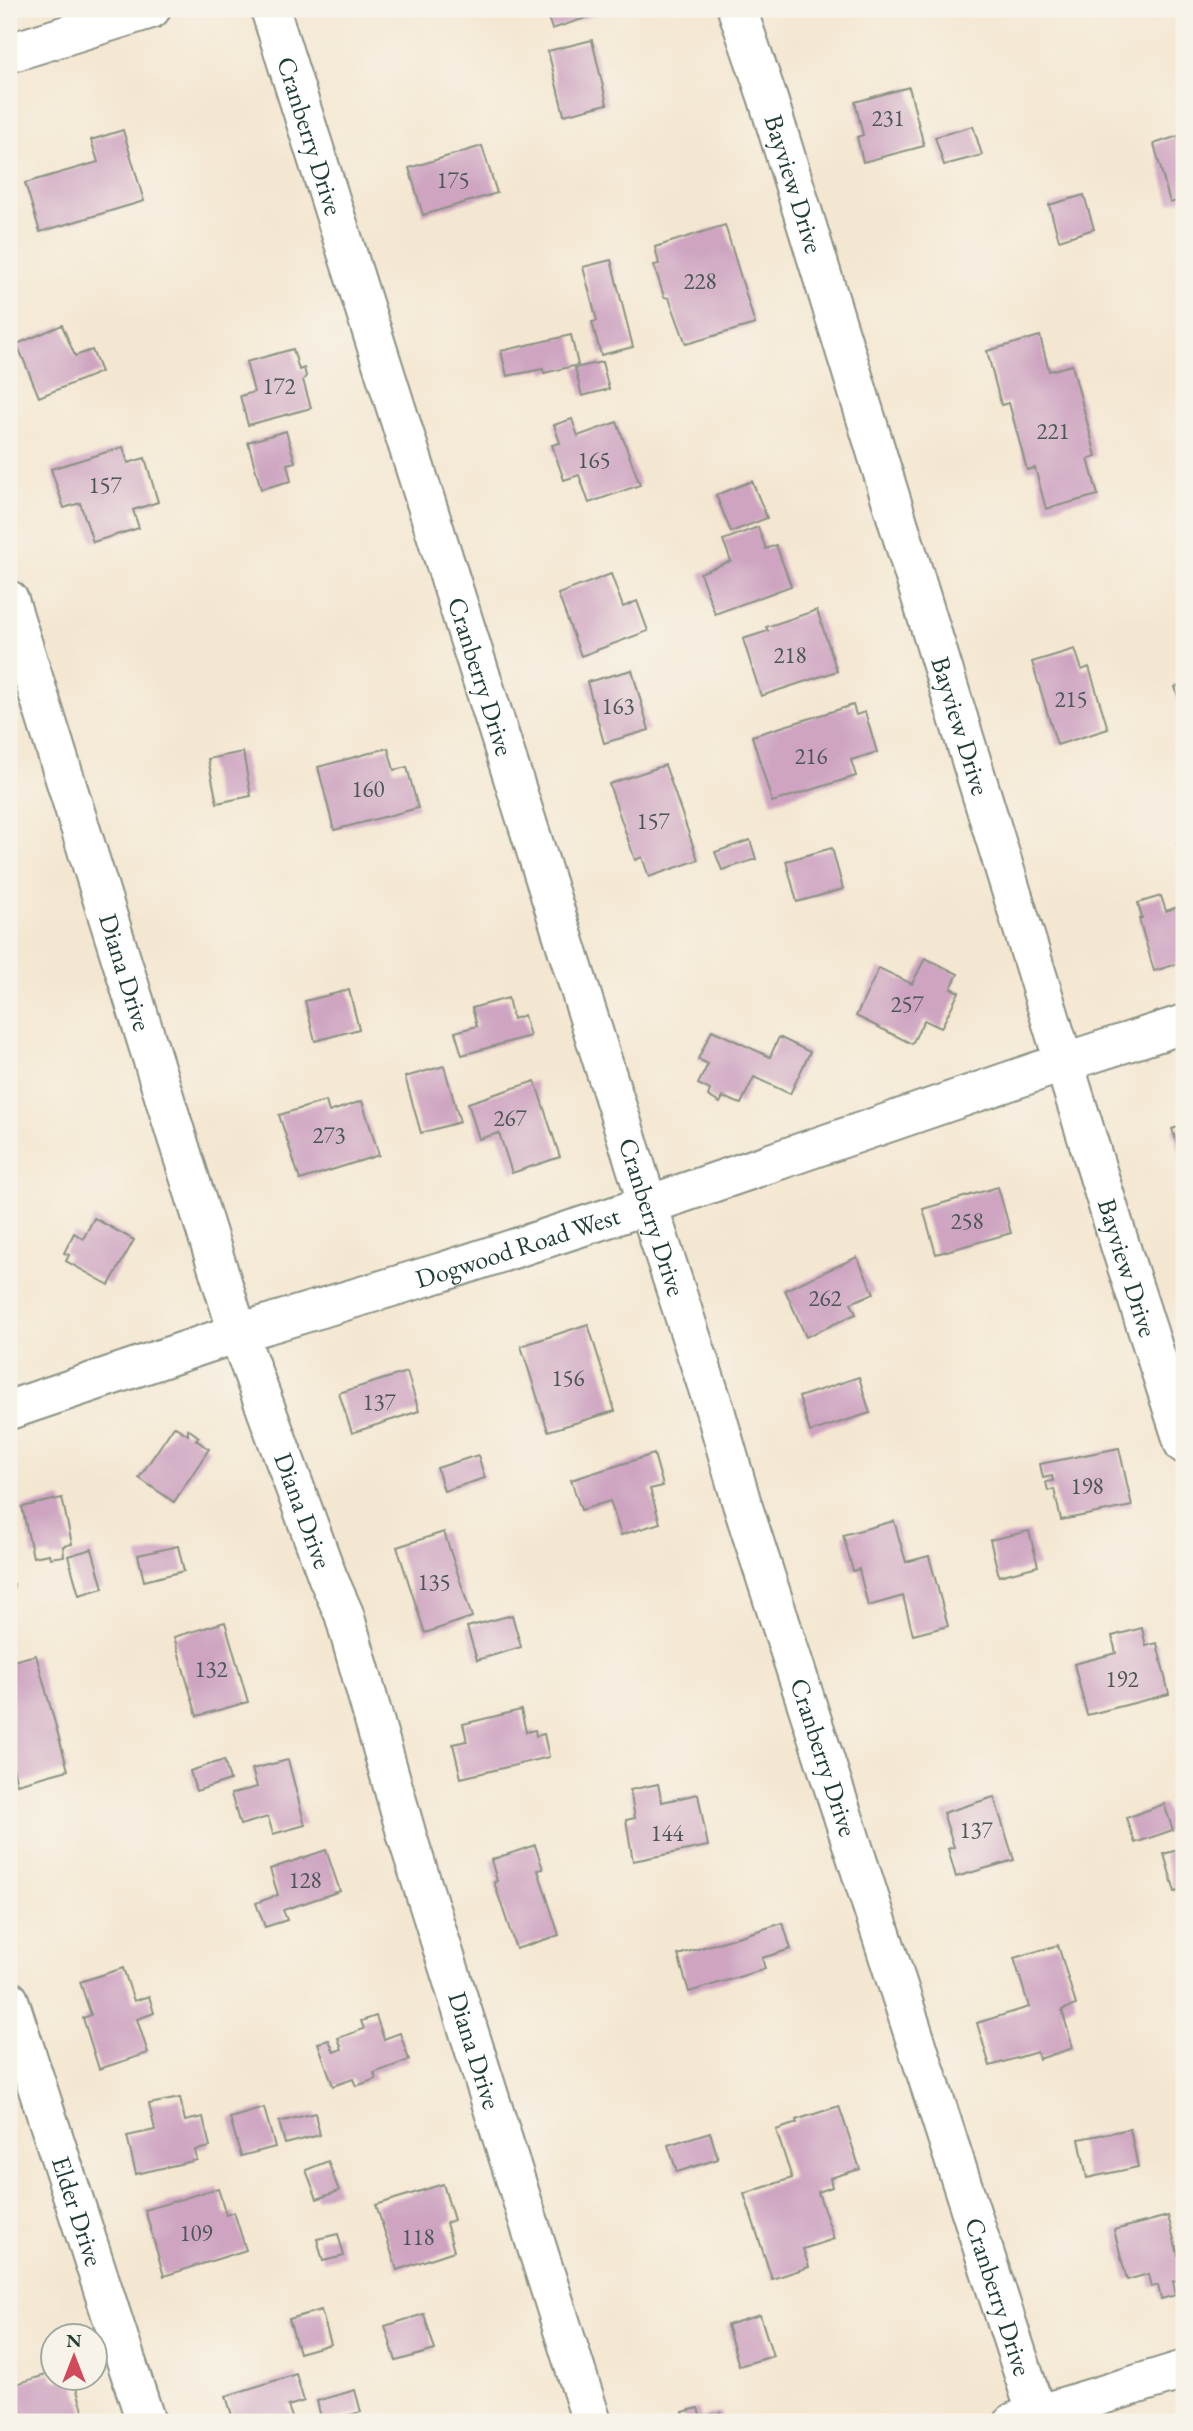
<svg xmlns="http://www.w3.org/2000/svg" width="1193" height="2431" font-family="'EB Garamond',serif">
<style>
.building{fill:#cea4c1}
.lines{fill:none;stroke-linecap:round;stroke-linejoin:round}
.minor-casing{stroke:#8a9283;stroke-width:42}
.minor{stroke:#fff;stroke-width:38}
.labels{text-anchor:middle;stroke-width:7;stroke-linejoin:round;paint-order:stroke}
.number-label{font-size:23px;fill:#4b5757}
.street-label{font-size:26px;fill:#1f3d34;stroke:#f7f3e8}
</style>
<rect width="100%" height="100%" fill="#f7f3e8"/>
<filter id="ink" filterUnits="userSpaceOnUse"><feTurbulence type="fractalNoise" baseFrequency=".0143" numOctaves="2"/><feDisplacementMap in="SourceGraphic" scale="14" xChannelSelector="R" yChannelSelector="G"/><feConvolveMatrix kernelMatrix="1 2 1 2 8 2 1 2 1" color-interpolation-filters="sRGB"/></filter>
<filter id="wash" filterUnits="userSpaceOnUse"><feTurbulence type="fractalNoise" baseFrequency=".00686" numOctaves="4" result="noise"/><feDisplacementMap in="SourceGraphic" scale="28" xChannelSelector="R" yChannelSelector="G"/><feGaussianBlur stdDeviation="1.57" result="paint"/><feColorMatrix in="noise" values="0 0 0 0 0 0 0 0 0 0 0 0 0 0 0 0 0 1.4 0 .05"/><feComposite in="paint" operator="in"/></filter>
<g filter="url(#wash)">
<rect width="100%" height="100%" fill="#f4e7d2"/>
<g id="blocks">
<g class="building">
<path d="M545,9h68l-61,20z"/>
<path d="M592,40l15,64 -43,11 -16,-64z"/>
<path d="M909,87l15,59 -61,16 -6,-25 6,-2 -8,-33z"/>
<path d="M973,126l9,29 -38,10 -9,-28z"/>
<path d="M123,130l21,71 -104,31 -15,-49 73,-21 -7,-22z"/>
<path d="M1178,136l6,22v41l-14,4 -16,-59z"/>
<path d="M482,146l15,47 -74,22 -14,-47z"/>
<path d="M1084,195l10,34 -35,11 -10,-35z"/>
<path d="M725,225l30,99 -69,20 -17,-46 -5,-1 -10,-32 5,-1 -4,-17z"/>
<path d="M611,260l22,87 -32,8 -9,-33 5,-1 -14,-54z"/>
<path d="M62,325l13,31 17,-6 9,22 -62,25 -22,-53z"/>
<path d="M571,335l7,30 -34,8 -1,-4 -36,7 -6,-25z"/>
<path d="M1040,336l9,35 23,-6 24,91 -8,3 10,36 -52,14 -11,-41 -8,2 -18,-67 -8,2 -14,-54z"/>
<path d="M293,349l6,21 5,-2 2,8 -3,4 8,28 -63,17 -8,-29 14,-4 -8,-30z"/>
<path d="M602,362l7,27 -27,7 -7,-28z"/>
<path d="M572,419l6,17 39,-14 23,63 -51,18 -10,-28 -15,5 -12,-35 8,-2 -6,-18z"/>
<path d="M286,431l9,31 -8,2 4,17 -30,8 -13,-47z"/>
<path d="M123,447l5,16 17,-5 13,44 -25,8 6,18 -46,14 -13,-39 -16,5 -13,-39z"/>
<path d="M752,481l15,37 -36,14 -15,-37z"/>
<path d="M758,527l8,22 10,-4 15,41 -76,28 -15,-41 31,-12 -8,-21z"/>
<path d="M611,574l12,33 14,-6 11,30 -67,25 -23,-62z"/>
<path d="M817,610l20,61 -76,25 -18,-57 25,-8 -2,-4z"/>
<path d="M1075,649l7,21 7,-3 19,62 -51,16 -25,-83z"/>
<path d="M632,670l17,60 -45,13 -17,-61z"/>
<path d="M1184,684v31l-9,-28z"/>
<path d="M853,705l3,10 9,-3 12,40 -26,8 5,16 -84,26 -20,-66z"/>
<path d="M388,748l6,22 13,-3 11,41 -84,22 -16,-63z"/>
<path d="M243,752l8,44 -34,7 -9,-44z"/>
<path d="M665,765l33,95 -49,17 -7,-20 -7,3 -26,-76z"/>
<path d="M750,840l6,19 -34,11 -7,-18z"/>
<path d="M1184,841v21l-7,-18z"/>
<path d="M832,848l11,41 -46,13 -11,-41z"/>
<path d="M1161,896l5,15 18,-6v57l-30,9 -15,-52 3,-1 -4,-15z"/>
<path d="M925,958l33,16 -7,14 8,4 -18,36 -17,-8 -12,24 -56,-28 23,-48 33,16z"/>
<path d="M349,990l10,39 -44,12 -10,-40z"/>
<path d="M508,998l5,21 11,-4 6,21 -68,19 -7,-23 22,-6 -5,-18z"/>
<path d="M712,1030l58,27 9,-20 31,15 -20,42 -36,-17 -13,27 -18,-7 -3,6 -12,-7 2,-6 -12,-6 10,-20 -10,-5z"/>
<path d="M444,1066l16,56 -39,11 -16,-56z"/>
<path d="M535,1081l25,76 -48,16 -13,-40 -20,6 -11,-36z"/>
<path d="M326,1101l3,11 33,-11 17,54 -79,25 -21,-65z"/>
<path d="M1184,1125v39l-12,-35z"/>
<path d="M998,1187l13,46 -75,21 -13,-45z"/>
<path d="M94,1218l40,22 -25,45 -43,-24 3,-6 -5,-2 10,-20 9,6z"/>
<path d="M857,1257l17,36 -23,10 5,11 -50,23 -21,-47z"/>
<path d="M588,1324l27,87 -67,20 -27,-85z"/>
<path d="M407,1372l12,39 -67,22 -13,-40z"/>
<path d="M859,1377l11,36 -60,19 -11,-35z"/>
<path d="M174,1426l14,9v-6l11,8 -3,3 13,9 -35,53 -35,-24z"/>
<path d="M1119,1448l13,58 -71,14 -7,-31 -6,2 -2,-9 7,-1 -1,-5 -9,2 -3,-14z"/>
<path d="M654,1454l9,32 -13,3 10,34 -39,12 -11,-34 -29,9 -10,-30z"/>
<path d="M478,1455l7,23 -41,13 -7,-23z"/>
<path d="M62,1498l10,46 -9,2 1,10 -14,2 -1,-4 -16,3 -11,-50z"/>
<path d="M894,1521l12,41 23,-6 19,70 -35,9 -10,-39 -35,10 -9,-37 -6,2 -10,-36z"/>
<path d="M1029,1531l9,35 -39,10 -9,-36z"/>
<path d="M444,1532l28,85 -47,16 -28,-86z"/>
<path d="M178,1546l6,25 -40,10 -6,-26z"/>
<path d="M92,1549l11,39 -24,7 -11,-39z"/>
<path d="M9,1583l5,1 -4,22h-1z"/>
<path d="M512,1615l9,32 -44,13 -10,-33z"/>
<path d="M225,1622l23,80 -51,14 -23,-79z"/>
<path d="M1142,1628l4,18 11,-3 12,51 -82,21 -13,-51 42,-11 -4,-17z"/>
<path d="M36,1655l32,115 -51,14 -8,-31v-91z"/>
<path d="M521,1710l5,22 9,-2 1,6 8,-2 5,23 -88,21 -8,-34 14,-3 -4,-17z"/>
<path d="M224,1760l6,20 -34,11 -6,-20z"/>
<path d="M288,1760l17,65 -32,9 -5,-17 -28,8 -9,-31 26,-7 -5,-18z"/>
<path d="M658,1784l4,18 36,-8 10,52 -75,15 -7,-41 9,-2 -5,-28z"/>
<path d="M994,1797l20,63 -58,17 -8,-28 6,-2 -11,-34z"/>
<path d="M1164,1804l9,26 -38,13 -9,-25z"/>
<path d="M535,1845l8,24 -5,1 21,65 -43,14 -22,-67 3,-1 -6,-21z"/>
<path d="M1184,1848v41l-9,3 -11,-38z"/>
<path d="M326,1850l14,41 -57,19 4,10 -22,7 -9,-24 22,-8 -8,-26z"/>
<path d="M783,1923l8,26 -29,9 3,11 -76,23 -11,-37z"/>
<path d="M1058,1945l18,60 -14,5 11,38 -34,11 -2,-7 -47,14 -13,-43 52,-16 -15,-49z"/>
<path d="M123,1968l11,33 15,-5 5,17 -17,6 11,34 -49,16 -16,-51 8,-3 -11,-33z"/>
<path d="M376,2016l8,23 16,-6 9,27 -35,13 2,6 -20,7 -3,-7 -20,7 -15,-43 11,-3 5,12 8,-3 -4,-11 26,-9 -3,-8z"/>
<path d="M180,2098l5,23 18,-4 7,30 -15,3 2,10 -61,14 -9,-38 28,-6 -6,-26z"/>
<path d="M839,2106l21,63 -30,9 2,9 -14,5 16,47 -31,10 6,18 -37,12 -28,-85 48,-16 -16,-48 21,-7 -1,-3z"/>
<path d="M264,2108l11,39 -34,9 -11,-38z"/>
<path d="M315,2113l5,22 -35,9 -6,-22z"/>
<path d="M1130,2129l8,38 -51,11 -8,-39z"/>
<path d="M710,2132l8,27 -41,13 -9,-27z"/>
<path d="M328,2161l11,30 -22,8 -11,-29z"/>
<path d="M443,2184l11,36 -8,3 8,28 -57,19 -21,-65z"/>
<path d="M218,2188l8,27 8,-3 12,38 -82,26 -19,-66z"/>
<path d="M1168,2216l10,39 6,-1v9l-2,1 2,15 -11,2 3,14 -15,4 -3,-14 -7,2 -3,-13 -21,6 -13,-50z"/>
<path d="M338,2234l6,22 -21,5 -6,-22z"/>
<path d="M321,2310l10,34 -32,9 -10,-34z"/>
<path d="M424,2314l11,36 -39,11 -11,-35z"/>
<path d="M760,2315l13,41 -34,10 -12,-41z"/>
<path d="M52,2373v5l5,3 16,-3 12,38 -16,6h-60v-36z"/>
<path d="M296,2374l8,27 -16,5 5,14 -7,2h-52l-8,-26z"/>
<path d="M355,2390l6,22 -39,10 -5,-21z"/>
<path d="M698,2408l3,10 20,-6 2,9 7,-2 1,3h-46l-2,-10z"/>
<path d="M527,2416l2,6h-21z"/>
</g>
</g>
</g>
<g filter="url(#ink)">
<use href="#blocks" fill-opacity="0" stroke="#8a9283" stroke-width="2"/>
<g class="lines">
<g class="minor-casing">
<g id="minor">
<path id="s1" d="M270,9l378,1196 67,205 27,94 297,918"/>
<path id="s2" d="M737,9l30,87 353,1149 64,199"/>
<path d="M9,53l142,-44"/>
<path id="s3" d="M9,600l229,733 90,245 16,36 63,222 185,586"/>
<path id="s4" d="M9,1410l229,-77 204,-61 206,-67 417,-143 119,-38"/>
<path id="s5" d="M9,2000l137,422"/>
<path d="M1014,2422l170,-52"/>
</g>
</g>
<use href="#minor" class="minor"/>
</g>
</g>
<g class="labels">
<g class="number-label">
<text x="888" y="126">231</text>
<text x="453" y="188">175</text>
<text x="700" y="289">228</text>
<text x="279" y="394">172</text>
<text x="1053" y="439">221</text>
<text x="594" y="468">165</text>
<text x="105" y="493">157</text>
<text x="790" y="663">218</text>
<text x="1071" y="707">215</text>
<text x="618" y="714">163</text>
<text x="811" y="764">216</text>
<text x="368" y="797">160</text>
<text x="653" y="829">157</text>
<text x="907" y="1012">257</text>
<text x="510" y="1126">267</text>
<text x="329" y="1143">273</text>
<text x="967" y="1229">258</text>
<text x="825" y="1306">262</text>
<text x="568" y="1386">156</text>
<text x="379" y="1410">137</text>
<text x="1087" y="1494">198</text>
<text x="434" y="1590">135</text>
<text x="211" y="1677">132</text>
<text x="1122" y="1687">192</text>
<text x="976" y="1838">137</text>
<text x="667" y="1841">144</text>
<text x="305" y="1888">128</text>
<text x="196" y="2241">109</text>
<text x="418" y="2245">118</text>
</g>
<g class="street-label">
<text dy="9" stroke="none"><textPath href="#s1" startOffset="133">Cranberry Drive</textPath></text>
<text dy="9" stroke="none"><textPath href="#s2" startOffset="184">Bayview Drive</textPath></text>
<text dy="9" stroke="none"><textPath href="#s1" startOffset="700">Cranberry Drive</textPath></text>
<text dy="9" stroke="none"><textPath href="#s2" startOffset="751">Bayview Drive</textPath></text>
<text dy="9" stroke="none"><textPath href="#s3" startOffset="390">Diana Drive</textPath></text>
<text dy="9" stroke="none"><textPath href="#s1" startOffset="1267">Cranberry Drive</textPath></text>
<text dy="9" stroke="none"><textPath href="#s4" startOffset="534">Dogwood Road West</textPath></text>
<text dy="9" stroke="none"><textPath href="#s2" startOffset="1318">Bayview Drive</textPath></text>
<text dy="9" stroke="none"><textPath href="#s3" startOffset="957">Diana Drive</textPath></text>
<text dy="9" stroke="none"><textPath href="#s1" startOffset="1834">Cranberry Drive</textPath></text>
<text dy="9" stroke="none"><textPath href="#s3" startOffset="1524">Diana Drive</textPath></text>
<text dy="9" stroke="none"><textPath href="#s5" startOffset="222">Elder Drive</textPath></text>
<text dy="9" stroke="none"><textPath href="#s1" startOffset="2401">Cranberry Drive</textPath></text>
</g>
</g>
<rect width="1193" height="2431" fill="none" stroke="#f7f3e8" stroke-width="35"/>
<g transform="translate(74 2357)"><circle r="33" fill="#f7f3e8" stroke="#a1aaa0" stroke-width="2"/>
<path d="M0-5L12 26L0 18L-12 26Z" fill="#d1495b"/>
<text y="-10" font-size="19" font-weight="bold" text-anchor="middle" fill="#1f3d34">N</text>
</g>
</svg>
